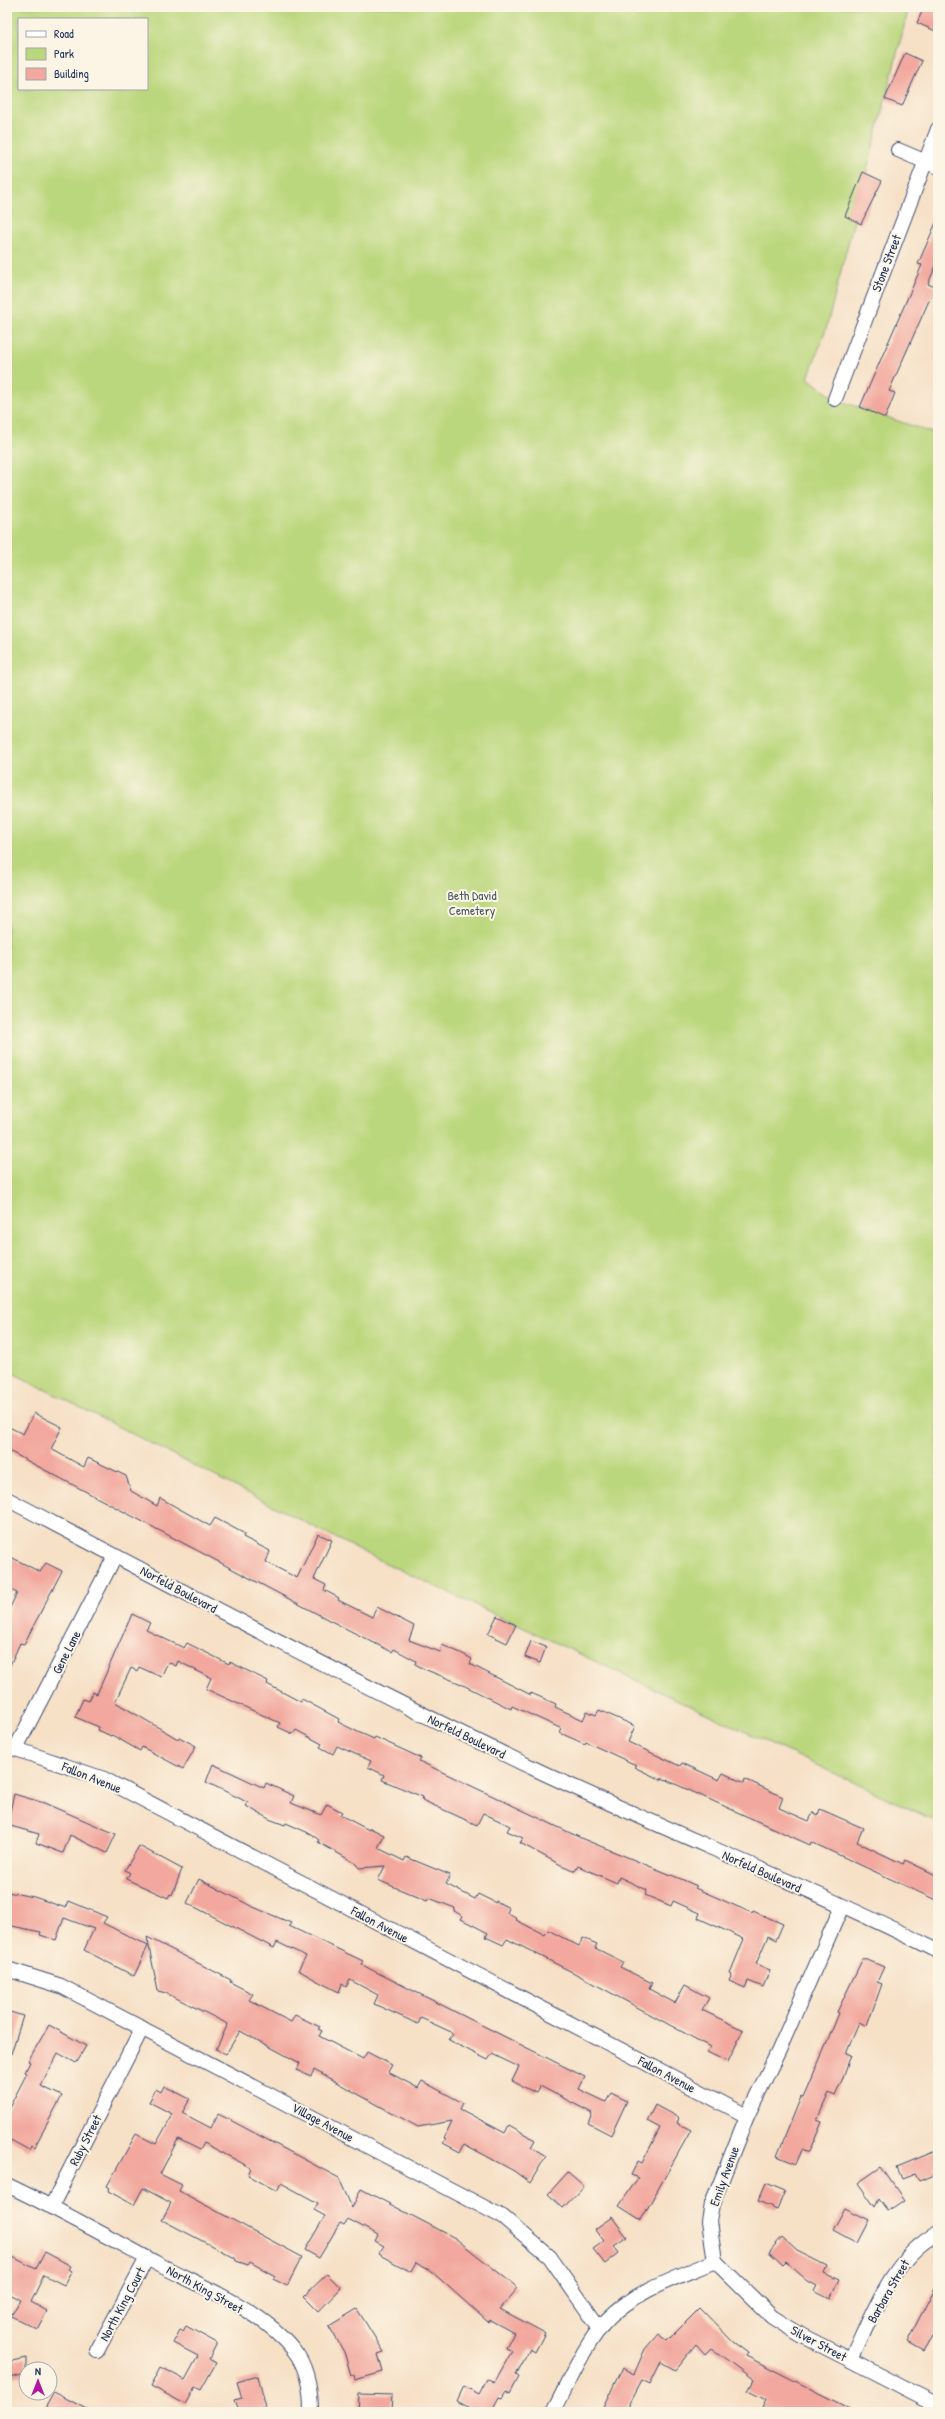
<svg xmlns="http://www.w3.org/2000/svg" width="945" height="2419" font-family="'Patrick Hand',sans-serif">
<style>
.green{fill:#bbd77d;stroke:#6b836e;fill-rule:evenodd}
.building{fill:#f2a89e}
.lines{fill:none;stroke-linecap:round;stroke-linejoin:round}
.minor-casing{stroke:#3c4a6e;stroke-width:16}
.minor{stroke:#fff;stroke-width:14}
.labels{text-anchor:middle;stroke-width:4;stroke-linejoin:round;paint-order:stroke}
.street-label{font-size:13px;fill:#1b2f5e;stroke:#fcf5e5}
.park-label{font-size:13px;fill:#435966;stroke:#fcf5e5}
</style>
<rect width="100%" height="100%" fill="#fcf5e5"/>
<filter id="ink" filterUnits="userSpaceOnUse"><feTurbulence type="fractalNoise" baseFrequency=".025" numOctaves="2"/><feDisplacementMap in="SourceGraphic" scale="8" xChannelSelector="R" yChannelSelector="G"/><feConvolveMatrix kernelMatrix="1 2 1 2 8 2 1 2 1" color-interpolation-filters="sRGB"/></filter>
<filter id="wash" filterUnits="userSpaceOnUse"><feTurbulence type="fractalNoise" baseFrequency=".012" numOctaves="4" result="noise"/><feDisplacementMap in="SourceGraphic" scale="16" xChannelSelector="R" yChannelSelector="G"/><feGaussianBlur stdDeviation="0.9" result="paint"/><feColorMatrix in="noise" values="0 0 0 0 0 0 0 0 0 0 0 0 0 0 0 0 0 1.4 0 .05"/><feComposite in="paint" operator="in"/></filter>
<g filter="url(#wash)">
<rect width="100%" height="100%" fill="#f6e0c6"/>
<path class="green" d="M7,7h902l-83,322 -18,49 27,21 103,36v1387l-561,-263 -370,-189zM19,19h128v70h-128z"/>
<g id="blocks">
<g class="building">
<path d="M924,7h14v25l-21,-9z"/>
<path d="M905,53l17,8 -20,45 -17,-7z"/>
<path d="M863,172l19,9 -21,43 -16,-8z"/>
<path d="M938,218v43l-10,23 7,3 -46,104 6,2 -10,25 -25,-11 62,-142 -4,-1z"/>
<path d="M34,1413l28,14 -11,22 33,18 4,-9 38,18 5,15 26,15 3,-8 50,28 5,-8 30,16 -2,3 27,14 -4,11 31,16 21,-44 14,6 -18,39 12,6 -2,5 15,8 -1,2 34,17 5,-10 37,19 -5,14 31,12 2,-7 19,8 11,6 -2,5 61,31v-2l25,11 -1,3 28,13 4,-9 9,4 3,-5 36,16 -7,16 52,24 2,-3 37,17 4,-7 21,10 1,-4 38,18 -4,11 30,13 4,-9 5,3 2,-6 43,19 -6,14 46,22 2,-4 33,16v25l-127,-59 -1,3 -148,-67 -1,2 -27,-13 2,-2 -50,-23 -1,2 -25,-11 2,-4 -50,-23 -1,3 -52,-26 -35,-14 -9,-5 1,-3 -22,-12 -2,3 -65,-33 -320,-169v-24l16,8z"/>
<path d="M7,1555l33,17 6,-9 16,8 -38,73 -4,-1 -13,29v-58l10,-21 -10,-5z"/>
<path d="M132,1614l18,9 -4,7 38,18 3,-5 42,21 1,-2 38,19 -1,3 34,18 1,-3 37,20 -1,3 20,10 16,7 1,-2 46,21 -2,3 164,78 98,40 16,7 -2,2 57,25 1,-2 30,13 -7,16 -8,-4 -12,28 14,6 -7,17 -15,-6 -3,7 -16,-7 3,-7 -2,-1 14,-34 -46,-21 2,-5 -27,-12 -2,5 -26,-11 2,-5 -28,-13 -2,6 -39,-17 -3,5 -16,-7 -39,-21 3,-5 -16,-7 3,-5 -27,-13 -6,12 -55,-25 1,-3 -41,-17 2,-5 -16,-8 3,-6 -34,-15 -4,8 -13,-7 2,-3 -26,-14 -3,4 -15,-7 2,-4 -74,-34 5,-11 -33,-17 -2,5 -8,-4 -7,15 -22,-10 -2,4 -6,-3 -16,34 63,37 1,-2 17,9 -13,23 -41,-22 -2,4 -28,-16 -1,1 -13,-6 1,-3 -24,-10 8,-18 6,2 4,-9 4,2z"/>
<path d="M497,1616l19,9 -9,18 -19,-9z"/>
<path d="M531,1641l15,6 -6,16 -15,-6z"/>
<path d="M213,1764l51,24 2,-5 28,13 -3,7 30,12 6,-11 15,8 -2,3 29,15 1,-2 14,7 -6,13 26,13 2,-4 44,18 -4,9 29,15 3,-5 18,9v-2l13,7 -2,5 10,6 -1,1 29,15 3,-5 31,16 4,-8 14,6 -2,4 28,14 -3,5 32,16 -3,6 26,14 10,-18 24,13 -7,12 41,20 -15,32 -21,-10 3,-5 -130,-71 -73,-37 -4,6 -17,-8 2,-4 -27,-14 2,-3 -9,-5 1,-3 -26,-10 -2,3 -49,-21 7,-14 -26,2 -4,-5 -37,-21 1,-2 -8,-6 -25,-11 -1,2 -16,-6 -23,-13 2,-3 -9,-5 -33,-16z"/>
<path d="M14,1794l30,9 72,31 -9,19 -37,-18 -7,18 -27,-10 3,-9 -32,-9z"/>
<path d="M139,1846l43,23 -10,26 -2,-1 -2,4 -42,-19 4,-6 -5,-3z"/>
<path d="M199,1879l52,27 40,17 -2,3 74,35 -2,3 9,5 215,108 -6,12 27,13 5,-9 16,8 -16,34 -23,-12 4,-10 -52,-27 -4,7 -24,-12 7,-14 -27,-13 -4,6 -18,-9 -21,-11 4,-6 -2,-2 -30,-14 -3,6 -44,-20 4,-9 -28,-15 -4,7 -4,-3 -3,8 -16,-8 -25,-14 8,-14 -29,-14 -3,6 -87,-45z"/>
<path d="M7,1892l27,5 32,11 3,-7 38,16 -4,6 45,23 -14,30 -50,-26 10,-21 -30,-11 -8,22 -16,-5 1,-3 -34,-7z"/>
<path d="M147,1937l84,43 -1,2 23,12 -4,6 13,7 29,15 4,-7 25,12 -2,2 4,2 -3,5 44,23 4,-7 25,13 -4,7 30,16 4,-7 41,22 -3,6 45,24 4,-8 26,15 -4,7 15,9 -16,27 -16,-12 -50,-27 -4,8 -17,-9 3,-4 -2,-1 8,-17 -34,6 -104,-57 -3,6 -14,-6 3,-7 -60,-32 -14,23 -10,-5 12,-25 -62,-31 -8,-2z"/>
<path d="M863,1958l21,9 -7,15 5,2 -15,42 -8,-4 -13,31 5,2 -9,25 -7,16 -6,-3 -12,27 5,2 -13,31 -7,-3 -6,14 -19,-8 24,-59 2,1 23,-53 13,-32 -2,-1z"/>
<path d="M7,2011l16,5 -13,41 -3,-1z"/>
<path d="M49,2025l37,21 -10,17 -18,-10 -17,33 21,10 -28,52 -3,-2 -2,4 -22,-12v-26l20,-39 -2,-1 5,-10 -2,-1z"/>
<path d="M164,2086l26,13 -8,14 29,15 7,-14 14,7 107,57 13,30 9,-19 94,49 63,50 -18,21 45,24 -10,19 -5,-3 -14,26 3,2 -9,17 -4,-3 -4,7 -3,-1 -8,15h-25l2,-5 -11,-6 7,-15 15,8 8,-15 7,4 18,-32 -6,-3 8,-15 -24,-13 -2,2 -57,-51 -15,-8 -5,9 -33,-18 6,-8 -9,-5 3,-6 -30,-16 -4,6 -4,-2 -21,35 -14,-8 20,-34 -11,-6 4,-7 -37,-20 -4,8 -13,-7 -16,-9 3,-7 -47,-25 -4,7 -22,-11 -18,35 22,11 -3,6 123,66 -15,29 -14,-7 2,-3 -25,-14 -2,3 -12,-4 -1,-3 -73,-38 9,-17 -28,-15 -9,17 -26,-14 2,-3 -3,-2 29,-52 20,10 9,-16 7,-14 -23,-12 7,-13 5,3z"/>
<path d="M655,2105l24,13 -2,5 14,7 -50,90 -22,-14 19,-28 -7,-3 7,-14 4,2 18,-35 -13,-7z"/>
<path d="M938,2150v15l-4,2 2,7 -17,7 -4,-7 -13,5 -5,-12z"/>
<path d="M881,2167l23,33 -16,11 -9,-12 -4,8 -17,-24z"/>
<path d="M568,2172l16,14 -21,22 -15,-14z"/>
<path d="M766,2183l19,8 -8,18 -19,-8z"/>
<path d="M845,2208l24,12 -12,23 -24,-13z"/>
<path d="M612,2217l15,20 -13,9 5,7 -14,11 -12,-15 11,-8 -9,-12z"/>
<path d="M782,2237l15,14 30,15 -3,7 15,7 -9,19 -16,-8 3,-5 -9,-5 -22,-19 -3,3 -14,-13z"/>
<path d="M45,2252l26,14 -2,3 3,2 -8,14 -20,-10 -13,27 16,9 -10,18 -26,-13 9,-16 -13,-7v-39l29,15z"/>
<path d="M327,2274l14,14 -23,24 -15,-15z"/>
<path d="M938,2282v57l-6,-3 -9,15 -16,-9z"/>
<path d="M700,2308l33,34 15,11 -2,3 110,56h-87l-7,-4 4,-8 -18,-9 6,-11 -43,-32 -6,6 -9,-10 -21,26 -14,-8 -11,22 -8,-4 -17,32h-24l21,-44 12,6 11,-25 13,-15 9,7z"/>
<path d="M357,2309l27,43 -6,2 5,18 -28,8 -1,-6 -3,1 -7,-23 -15,-26z"/>
<path d="M186,2326l31,17 -8,16 7,4 -15,27 -6,-3 -10,17 -34,-18 10,-19 24,13 13,-24 -25,-13 7,-13 3,1z"/>
<path d="M26,2358v16l-16,4 -3,-16z"/>
<path d="M258,2376l8,32 -15,4h-12l-4,-12 7,-2 -5,-16z"/>
<path d="M54,2392l38,20h-49z"/>
<path d="M359,2394l33,1 -1,17h-33z"/>
</g>
</g>
</g>
<g filter="url(#ink)">
<use href="#blocks" fill-opacity="0" stroke="#3c4a6e" stroke-width="1"/>
<g class="lines">
<g class="minor-casing">
<g id="minor">
<path d="M898,150l40,17"/>
<path d="M835,399l103,-270"/>
<path d="M7,1499c175,92 350,185 528,270 133,63 271,116 403,182"/>
<path d="M7,1746l97,33 643,337"/>
<path d="M16,1748l99,-192"/>
<path d="M7,1969l54,17 442,231 47,40 50,72"/>
<path d="M7,2185c51,24 101,52 151,79 44,23 104,46 135,85 15,18 18,41 18,63"/>
<path d="M51,2207l91,-179"/>
<path d="M715,2261l-6,-39 3,-18 35,-88 32,-66 63,-144"/>
<path d="M715,2261l57,56 29,18 137,70"/>
<path d="M97,2351l50,-93"/>
<path d="M851,2360c21,-44 41,-103 87,-127"/>
<path d="M553,2412c16,-29 32,-70 55,-93 28,-29 70,-42 107,-58"/>
</g>
</g>
<use href="#minor" class="minor"/>
</g>
</g>
<g class="labels">
<g class="street-label">
<text transform="translate(886 263) rotate(-69)" y="5">Stone Street</text>
<text transform="translate(179 1589) rotate(28)" y="5">Norfeld Boulevard</text>
<text transform="translate(66 1652) rotate(-63)" y="5">Gene Lane</text>
<text transform="translate(467 1736) rotate(26)" y="5">Norfeld Boulevard</text>
<text transform="translate(92 1777) rotate(22)" y="5">Fallon Avenue</text>
<text transform="translate(762 1871) rotate(24)" y="5">Norfeld Boulevard</text>
<text transform="translate(380 1924) rotate(28)" y="5">Fallon Avenue</text>
<text transform="translate(667 2074) rotate(28)" y="5">Fallon Avenue</text>
<text transform="translate(323 2122) rotate(28)" y="5">Village Avenue</text>
<text transform="translate(85 2140) rotate(-63)" y="5">Ruby Street</text>
<text transform="translate(724 2176) rotate(-70)" y="5">Emily Avenue</text>
<text transform="translate(205 2289) rotate(29)" y="5">North King Street</text>
<text transform="translate(888 2291) rotate(-60)" y="5">Barbara Street</text>
<text transform="translate(122 2304) rotate(-62)" y="5">North King Court</text>
<text transform="translate(819 2343) rotate(28)" y="5">Silver Street</text>
</g>
<g class="park-label">
<text x="472" y="900">Beth David<tspan x="472" dy="15">Cemetery</tspan></text>
</g>
</g>
<rect width="945" height="2419" fill="none" stroke="#fcf5e5" stroke-width="24"/>
<rect x="18" y="18" width="130" height="72" fill="#fcf5e5" stroke="#a2a6af"/>
<rect x="26" y="31" width="20" height="6" fill="#ffffff" stroke="#a2a6af"/>
<text x="54" y="38" font-size="12" fill="#1b2f5e">Road</text>
<rect x="26" y="48" width="20" height="12" fill="#bbd77d" stroke="#a2a6af"/>
<text x="54" y="58" font-size="12" fill="#1b2f5e">Park</text>
<rect x="26" y="68" width="20" height="12" fill="#f2a89e" stroke="#a2a6af"/>
<text x="54" y="78" font-size="12" fill="#1b2f5e">Building</text>
<g transform="translate(38 2381)"><circle r="19" fill="#fcf5e5" stroke="#a2a6af"/>
<path d="M0-3L7 15L0 10L-7 15Z" fill="#b5179e"/>
<text y="-6" font-size="11" font-weight="bold" text-anchor="middle" fill="#1b2f5e">N</text>
</g>
</svg>
